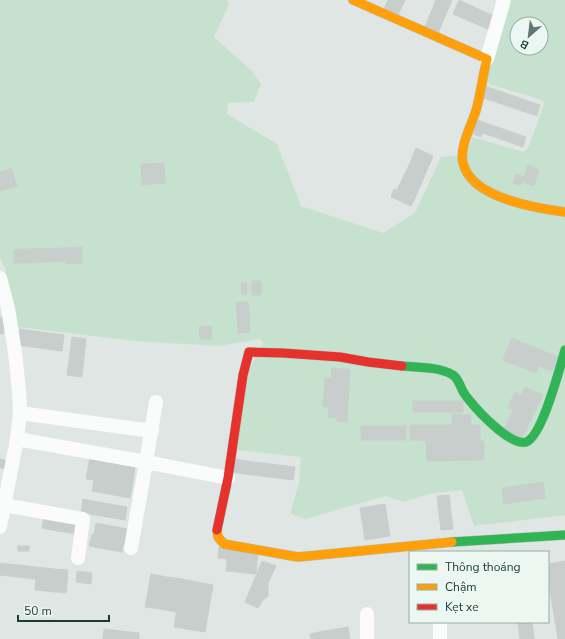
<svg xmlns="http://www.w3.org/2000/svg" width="565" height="639" font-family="'Nunito Sans',sans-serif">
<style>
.green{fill:#c6e2cf;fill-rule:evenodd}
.building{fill:#c7cecb;stroke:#c8cfcc}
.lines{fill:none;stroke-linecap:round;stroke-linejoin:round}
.fast-casing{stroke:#b8c3bf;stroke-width:10}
.slow-casing{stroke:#b8c3bf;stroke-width:10}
.jam-casing{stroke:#b8c3bf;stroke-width:10}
.street{stroke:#fafbfb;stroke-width:14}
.fast{stroke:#30b455;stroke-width:9}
.slow{stroke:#ff9f0a;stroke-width:9}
.jam{stroke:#e5322d;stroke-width:9}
</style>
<rect width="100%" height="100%" fill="#e0e6e3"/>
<path class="green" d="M0,0h227l2,5 -15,32 38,34 9,13 -7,18 -26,1 -1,11 50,30 24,62 82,27 32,-20 26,-56 26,-2 5,-18 52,15 5,-6 15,-42 -2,-4 -53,-16 -3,-6 21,-78h58v515l-91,11 -12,-36 -34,4 -23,8 -20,-6 -80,23 -15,-6 9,-30 2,-26 -64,-7 10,-77 16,-29 -2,-5 -43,7 -83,-5 -117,-14 -3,-4 -10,-55 -5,-10zM517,24h24v24h-24z"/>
<g class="building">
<path d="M388,0h17l-7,15 -14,-6z"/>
<path d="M436,0h16l-14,33 -13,-6z"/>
<path d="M459,0l30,14 -6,13 -30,-13z"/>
<path d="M489,14l7,2 -6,14 -7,-3z"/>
<path d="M485,86l55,19 -3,11 -56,-19z"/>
<path d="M475,119l11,4 -5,14 -11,-4z"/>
<path d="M486,123l40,14 -3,10 -40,-14z"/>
<path d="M416,148l17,8 -5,12 -17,-7z"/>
<path d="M411,161l17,7 -13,30 -18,-8z"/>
<path d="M164,163l1,20 -23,2 -1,-21z"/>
<path d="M528,165l11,5 -5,16 -12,-4z"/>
<path d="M11,168l6,18 -17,5v-19z"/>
<path d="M516,174l8,3 -3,8 -8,-2z"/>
<path d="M394,189l21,9 -4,8 -20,-9z"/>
<path d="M82,247v16l-16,1v-16z"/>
<path d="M66,248v13l-41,2 -1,-14z"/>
<path d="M24,249l1,14h-11v-13z"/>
<rect x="252" y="281" width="9" height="14"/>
<path d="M241,283h6v11h-5z"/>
<path d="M236,302h12l1,8 -12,1z"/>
<path d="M249,310l1,22 -12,1 -1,-22z"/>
<path d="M0,317l6,2 -3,15 -3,-1z"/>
<path d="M211,326l1,13h-12l-1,-12z"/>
<path d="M19,329l45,6 -2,16 -45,-6z"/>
<path d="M72,337l14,2 -4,38 -15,-2z"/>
<path d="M512,338l46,19 -6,14 -46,-19z"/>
<path d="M506,352l33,14 -3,7 -34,-13z"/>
<path d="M332,368l9,1 -1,9h-9z"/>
<path d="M341,369h9l-3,53 -10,-1z"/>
<path d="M325,377l6,1 -2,29h-6z"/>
<path d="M331,378h9l-2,30 -9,-1z"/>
<path d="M525,387l18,8 -21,43 -18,-9 9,-19 -6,-2 8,-16 6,3z"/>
<rect x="413" y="401" width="50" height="11"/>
<path d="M329,407l9,1 -1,10 -9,-1z"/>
<path d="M452,414l19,1v10h-19z"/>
<path d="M410,425h70v16l-70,-1z"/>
<rect x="361" y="426" width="45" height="14"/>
<path d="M480,441h4v19l-57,1 -1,-19z"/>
<path d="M90,457l8,1 -4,22 -8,-1z"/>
<path d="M98,458l10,2 -3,22 -11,-2z"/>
<path d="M0,459l7,2 -2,8 -5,-1z"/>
<path d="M236,459l10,2 -2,13 -10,-2z"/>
<path d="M108,460l27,5 -1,10 -27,-4z"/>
<path d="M246,461l49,6 -2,13 -49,-6z"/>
<path d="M107,471l27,4 -2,12 -27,-5z"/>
<path d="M94,480l11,2 -2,11 -11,-2z"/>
<path d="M105,482l27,5 -2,11 -27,-5z"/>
<path d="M543,482l2,16 -41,6 -2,-16z"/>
<path d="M449,495l4,34 -12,1 -4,-34z"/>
<path d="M83,499l9,2 -2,13 -9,-2z"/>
<path d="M92,501l35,6 -2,13 -35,-6z"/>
<path d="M385,504l5,32 -13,2 -4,-32z"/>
<path d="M373,506l4,32 -12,2 -5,-32z"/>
<path d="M44,517l15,3 -2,11 -15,-3z"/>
<path d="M59,520l21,4 -2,10 -21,-3z"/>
<path d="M96,523l31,6 -2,11 -31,-5z"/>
<path d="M92,534l33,6 -3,12 -33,-6z"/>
<rect x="18" y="546" width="11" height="5"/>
<path d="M219,547l39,4 -2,23 -30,-3 1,-12 -9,-1z"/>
<path d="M262,561l14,5 -8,17v13l-6,5 -4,7 -13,-6z"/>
<path d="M565,561v78h-7l-10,-61v-14z"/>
<path d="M0,563l18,2 -1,12 -17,-2z"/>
<path d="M18,565l36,4 -2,12 -35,-4z"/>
<path d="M54,569l14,1 -1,12 -15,-1z"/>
<path d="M77,571l15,2 -1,11 -15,-2z"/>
<path d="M151,574l16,3 -6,32 -16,-2z"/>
<path d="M167,577l15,2 -6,33 -15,-3z"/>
<path d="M36,579l31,3 -1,11 -31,-3z"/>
<path d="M182,579l31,6 -8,47 -31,-5z"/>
<path d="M518,622h14l1,8 -14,1z"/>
<path d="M348,627l2,12h-29l-2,-7z"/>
<path d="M104,629l35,4v6h-36z"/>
<path d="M533,630l1,9h-14l-1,-8z"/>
<path d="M319,632l2,7h-10l-1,-5z"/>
</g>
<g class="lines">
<g class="fast-casing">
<g id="fast">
<path d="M402,366c15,1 38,1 51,9 6,4 7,12 11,18 3,5 7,9 11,14 9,10 37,39 51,35 16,-5 34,-75 39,-92"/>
<path d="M452,542l113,-7"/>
</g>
</g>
<g class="slow-casing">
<g id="slow">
<path d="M353,0l134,59c-4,16 -6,32 -10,48 -4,16 -18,39 -14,56 8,35 72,45 102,49"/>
<path d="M217,530l1,7 6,7 74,13 154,-15"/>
</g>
</g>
<g class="jam-casing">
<path id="jam" d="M217,530l11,-52 15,-103 6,-23 34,1 57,4 28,5 34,4"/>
</g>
<g class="street">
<path d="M487,59l17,-59"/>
<path d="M0,278l8,30 7,44 4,39 1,22 -3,26 -17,88"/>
<path d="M20,413l132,18"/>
<path d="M17,439l129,23 82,16"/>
<path d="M4,505l79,14 -5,39"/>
<path d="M131,548l15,-86 10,-60"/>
<path d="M367,614v25"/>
<path d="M440,622v17"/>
</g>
<use href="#fast" class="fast"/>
<use href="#slow" class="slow"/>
<use href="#jam" class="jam"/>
</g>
<rect x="409" y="551" width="140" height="72" fill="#ecf7f2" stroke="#99aca6"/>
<rect x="417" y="564" width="20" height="6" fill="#30b455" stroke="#99aca6"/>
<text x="445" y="571" font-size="12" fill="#1c3b33">Thông thoáng</text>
<rect x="417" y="584" width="20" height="6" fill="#ff9f0a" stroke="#99aca6"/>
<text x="445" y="591" font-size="12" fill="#1c3b33">Chậm</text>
<rect x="417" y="604" width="20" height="6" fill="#e5322d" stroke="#99aca6"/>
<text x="445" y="611" font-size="12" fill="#1c3b33">Kẹt xe</text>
<g transform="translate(529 36) rotate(208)"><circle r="19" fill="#ecf7f2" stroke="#99aca6"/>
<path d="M0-3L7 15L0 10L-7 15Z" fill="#617771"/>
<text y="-6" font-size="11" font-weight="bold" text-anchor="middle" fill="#1c3b33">B</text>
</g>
<path d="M18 615v6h91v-6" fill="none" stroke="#1c3b33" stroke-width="2"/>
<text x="24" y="615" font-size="12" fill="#1c3b33" stroke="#ecf7f2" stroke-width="3" paint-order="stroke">50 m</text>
</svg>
